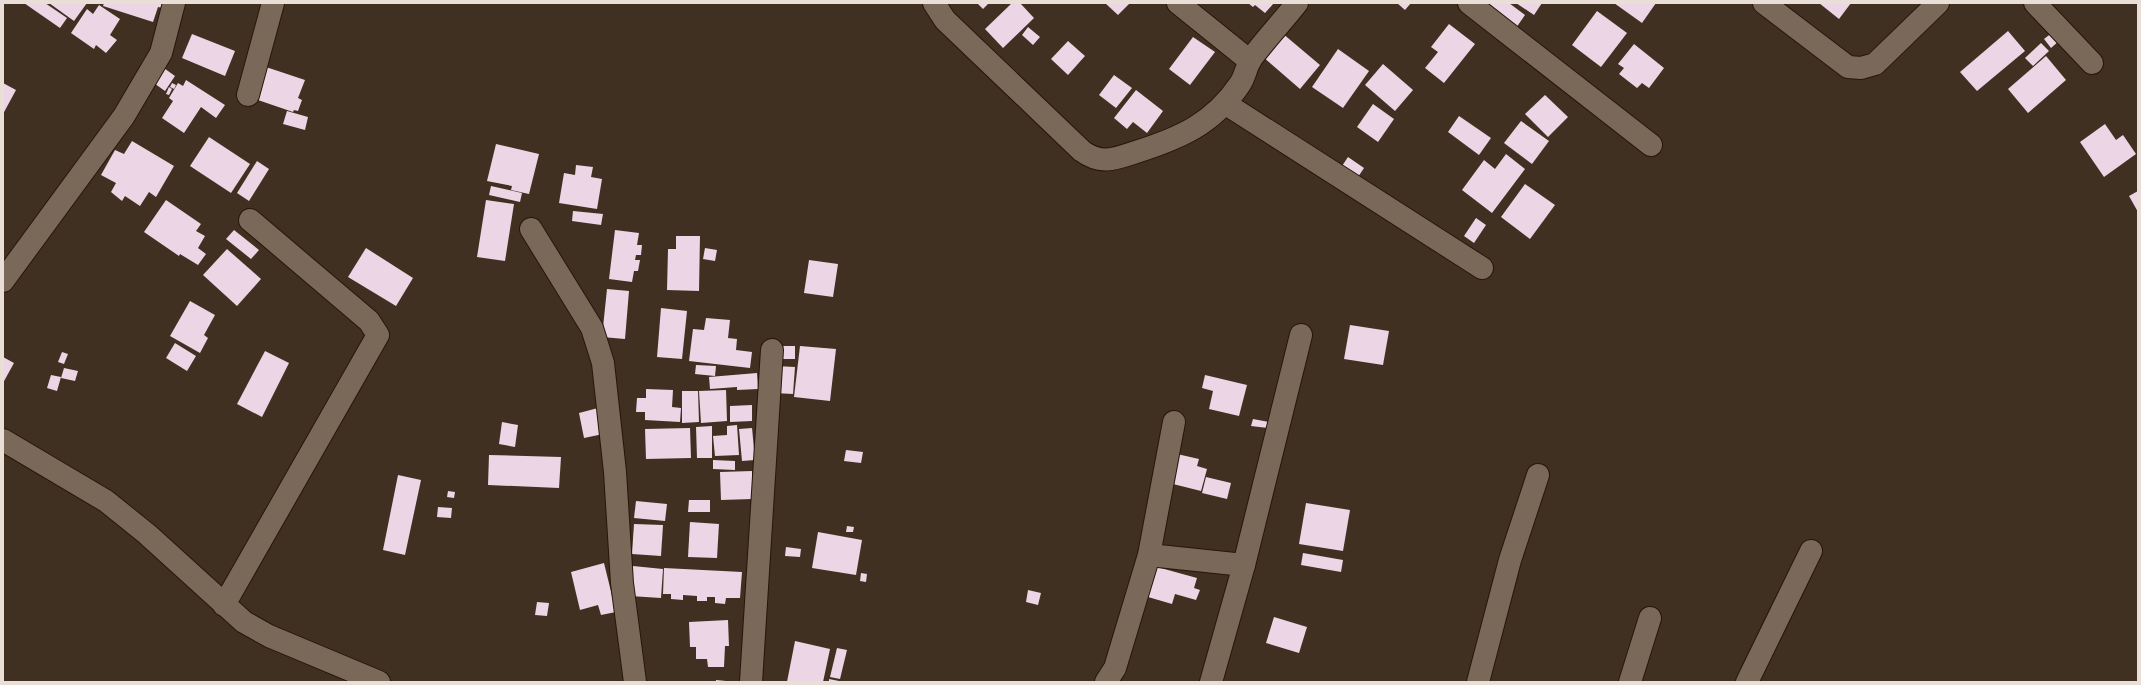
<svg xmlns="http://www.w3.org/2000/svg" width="2141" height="685" font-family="Spectral,serif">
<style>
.building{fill:#ecd5e5}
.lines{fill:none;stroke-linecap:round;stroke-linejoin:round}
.minor-casing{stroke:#26170b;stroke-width:24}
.minor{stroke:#7a6859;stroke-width:22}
</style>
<rect width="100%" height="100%" fill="#403022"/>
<g class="building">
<path d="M24,3h21l22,15 -7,10z"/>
<path d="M49,3h38l-13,18z"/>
<path d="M104,3h61l-2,5 -5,-1 -5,15 -50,-16z"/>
<path d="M977,3h12l-6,6z"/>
<path d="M1012,3h8l14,15 -31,30 -18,-19z"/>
<path d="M1105,3h25l-12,12z"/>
<path d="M1248,3h26l-9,10 -10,-8 -2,2z"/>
<path d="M1397,3h14l-6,7z"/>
<path d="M1484,3h25l16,12 -9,13z"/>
<path d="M1516,3h26l-8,12z"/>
<path d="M1614,3h42l-14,20z"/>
<path d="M1819,3h32l-12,16z"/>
<path d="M99,5l21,14 -10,16 7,5 -11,13 -10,-8 -2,4 -23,-16 16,-24 6,5z"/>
<path d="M1597,11l30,22 -26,34 -29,-22z"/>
<path d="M1449,24l26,20 -31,39 -19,-15 13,-16 -7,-5z"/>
<path d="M1028,27l12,10 -7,8 -11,-10z"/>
<path d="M2008,31l17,20 -48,40 -17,-19z"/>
<path d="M2053,32l7,8 -9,8 -7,-9z"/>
<path d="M1282,33l38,32 -20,24 -38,-33z"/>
<path d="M192,34l43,17 -10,25 -43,-18z"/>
<path d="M1193,37l22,15 -25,33 -21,-16z"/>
<path d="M1068,41l17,15 -17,19 -17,-16z"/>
<path d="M2041,43l8,8 -16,15 -8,-8z"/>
<path d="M1634,44l30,24 -15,20 -7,-5 -5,5 -18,-14 5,-6 -6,-4z"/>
<path d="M1338,49l31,22 -26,37 -31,-21z"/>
<path d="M2046,56l20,24 -38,33 -20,-24z"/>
<path d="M1383,64l30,26 -18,21 -30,-26z"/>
<path d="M161,66l14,10 -10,15 -14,-10z"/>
<path d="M266,67l39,13 -7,18 4,2 -4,11 -4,-1 -1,2 -38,-13z"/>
<path d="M1114,75l18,13 -16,20 -17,-13z"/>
<path d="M186,80l39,25 -9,13 -15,-11 -17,26 -22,-15 11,-17 -4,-3 9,-15 5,3z"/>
<path d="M3,83l13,7 -13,24z"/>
<path d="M172,83l4,2 -2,4 -4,-2z"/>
<path d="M169,87l3,2 -3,6 -3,-1z"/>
<path d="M1136,90l27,21 -16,22 -14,-11 -6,7 -13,-11z"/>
<path d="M1545,95l23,22 -20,20 -23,-23z"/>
<path d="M1373,104l21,15 -16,23 -21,-15z"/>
<path d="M287,111l21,6 -3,13 -22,-6z"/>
<path d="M1459,116l32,22 -12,17 -31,-23z"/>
<path d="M1521,121l28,20 -17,23 -28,-21z"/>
<path d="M2105,124l11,16 7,-5 13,19 -32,23 -24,-35z"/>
<path d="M209,137l41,27 -19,29 -41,-27z"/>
<path d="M132,141l42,25 -18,31 -7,-5 -9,14 -15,-10 -3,5 -11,-9 5,-9 -15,-8 14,-25 9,4z"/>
<path d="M496,144l43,10 -10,40 -18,-4 1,-4 -25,-5z"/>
<path d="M1506,154l19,15 -33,44 -30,-23 22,-30 11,9z"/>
<path d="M1348,157l16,11 -6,9 -16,-11z"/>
<path d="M257,161l12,8 -20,32 -12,-8z"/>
<path d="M576,165l17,2 -2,10 11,2 -5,30 -38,-6 5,-30 11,2z"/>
<path d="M1525,184l30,21 -25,34 -29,-22z"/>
<path d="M491,186l31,7 -2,9 -31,-7z"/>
<path d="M2138,191v21l-9,-16z"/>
<path d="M166,200l35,24 -5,7 9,5 -7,12 8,6 -8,11 -18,-11 -1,2 -35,-24z"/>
<path d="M486,200l28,4 -9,57 -28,-4z"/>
<path d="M573,211l30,3 -2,11 -29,-4z"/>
<path d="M1476,218l10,7 -12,18 -10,-7z"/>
<path d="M234,230l25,20 -8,9 -25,-20z"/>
<path d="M615,230l24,3 -2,12h5l-1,10h-5l-1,5h5l-2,11h-4l-2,11 -23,-3z"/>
<path d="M676,236h24l-1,55 -32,-1 1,-41h8z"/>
<path d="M366,248l47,30 -17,28 -48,-29z"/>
<path d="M705,248l12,2 -2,11 -12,-2z"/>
<path d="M227,249l34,30 -24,27 -34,-31z"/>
<path d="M809,260l29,4 -5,33 -29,-4z"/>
<path d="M607,289l22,2 -4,48 -23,-2z"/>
<path d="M190,301l25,14 -11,20 4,3 -8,15 -30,-17z"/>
<path d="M661,308l26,3 -5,48 -25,-2z"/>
<path d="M706,318l24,2 -2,18 9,1 -1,11 16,2 -2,16 -61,-7 4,-32 11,1z"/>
<path d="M1350,325l39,6 -6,34 -39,-6z"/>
<path d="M175,343l21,13 -9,15 -21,-13z"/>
<rect x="782" y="346" width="13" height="13"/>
<path d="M800,346l36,3 -6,52 -36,-4z"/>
<path d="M265,351l24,12 -27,54 -25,-13z"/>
<path d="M62,352l6,2 -4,10 -6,-2z"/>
<path d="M3,357l11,6 -11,20z"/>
<path d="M696,365l20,1 -1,10 -20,-2z"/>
<path d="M776,366l19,1 -2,27 -19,-1z"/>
<path d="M64,368l14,3 -3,10 -14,-3z"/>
<path d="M757,373l1,16 -21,1v-3l-27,2 -1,-12z"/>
<path d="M51,375l10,2 -4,14 -10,-3z"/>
<path d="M1205,375l42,10 -8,31 -30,-7 4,-18 -11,-3z"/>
<path d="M646,389l27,1 -1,17 9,1 -1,14 -35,-2v-8h-9l1,-14h9z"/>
<path d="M726,390l1,31 -26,2 -2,-32z"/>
<path d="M682,391h16l1,31 -17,1z"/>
<path d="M752,405v16l-22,1v-16z"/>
<path d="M598,408l5,26 -19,4 -5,-25z"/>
<path d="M1253,419l16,3 -1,6 -17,-2z"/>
<path d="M502,422l16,3 -3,22 -16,-3z"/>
<path d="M737,425l2,30 -24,1 -2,-20 14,-1v-9z"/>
<path d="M712,426v32h-15l-1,-31z"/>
<path d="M690,428l1,30 -45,1 -1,-30z"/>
<path d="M752,428l3,32 -13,1 -3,-32z"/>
<path d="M846,450l17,2 -2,11 -17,-2z"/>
<path d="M1177,454l22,5 -2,7 10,3 -6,22 -32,-8z"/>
<path d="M489,455l72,2 -2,31 -71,-3z"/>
<path d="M713,460l22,1v9l-22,-1z"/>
<path d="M752,471v28l-31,1 -1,-28z"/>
<path d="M398,475l23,5 -16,75 -22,-5z"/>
<path d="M1206,477l25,6 -4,16 -25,-6z"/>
<path d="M448,491l7,1 -1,6 -7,-1z"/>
<path d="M689,500h21v12h-22z"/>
<path d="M636,501l31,3 -2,17 -31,-3z"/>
<path d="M1306,503l44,7 -7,41 -44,-7z"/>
<path d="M438,507l14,1 -1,10 -14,-1z"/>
<path d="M690,522l29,2 -2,34 -29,-1z"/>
<path d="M634,524l29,1 -2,31 -29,-2z"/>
<path d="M847,526l7,1 -1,5h-7z"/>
<path d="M818,532l44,8 -6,35 -44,-7z"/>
<path d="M786,547l15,2 -1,8 -15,-1z"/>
<path d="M1303,553l40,7 -2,12 -40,-7z"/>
<path d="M604,563l12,49 -15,3 -3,-10 -18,5 -9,-38z"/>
<path d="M633,566l30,3 -2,29 -31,-2z"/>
<path d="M1157,567l40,11 -3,10 6,2 -4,10 -21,-6 -3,10 -24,-7z"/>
<path d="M664,568l78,4 -2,26h-14l-1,6 -10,-1v-6h-8v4h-10v-5l-14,-1v5l-12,-1v-5h-8z"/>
<path d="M861,573l6,1 -1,8 -6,-1z"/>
<path d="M1028,590l13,3 -3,12 -12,-3z"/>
<path d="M537,602l12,1 -2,13 -12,-1z"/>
<path d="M1274,617l33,10 -8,26 -33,-10z"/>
<path d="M728,620l1,26h-4l-1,21h-16l-1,-8h-11v-12h-6l-1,-25z"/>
<path d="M795,641l35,8 -7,33h-36z"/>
<path d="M837,648l10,2 -7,29 -10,-2z"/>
<path d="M829,679l10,2v1h-10z"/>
<path d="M716,680l10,1v1h-10z"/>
</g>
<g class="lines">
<g class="minor-casing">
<g id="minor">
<path d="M934,3l11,17 137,131c19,14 33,8 54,1 44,-14 77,-28 104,-68 5,-7 6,-17 11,-25 14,-19 31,-37 46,-56"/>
<path d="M1178,3l72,58"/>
<path d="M1469,3l182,142"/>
<path d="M1764,3l84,64 13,1 14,-4 63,-61"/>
<path d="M2035,3l57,60"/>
<path d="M248,95l25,-92"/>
<path d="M1226,104l256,164"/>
<path d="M531,229l61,99 11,35 12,109 7,111 13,99"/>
<path d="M3,281l121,-165 37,-63 13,-50"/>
<path d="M3,440l103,61 41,33 97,88 25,14 110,46"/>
<path d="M1149,555l95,10"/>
<path d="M224,605l154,-270 -9,-14 -119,-101"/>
<path d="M751,682l21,-332"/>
<path d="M1106,682l9,-14 34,-113 25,-133"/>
<path d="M1211,682l33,-117 57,-230"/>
<path d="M1478,682l32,-122 28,-85"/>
<path d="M1630,682l20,-64"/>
<path d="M1747,682l64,-131"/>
</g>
</g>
<use href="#minor" class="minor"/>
</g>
<rect width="2141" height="685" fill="none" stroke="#eadfd7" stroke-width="8"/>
</svg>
